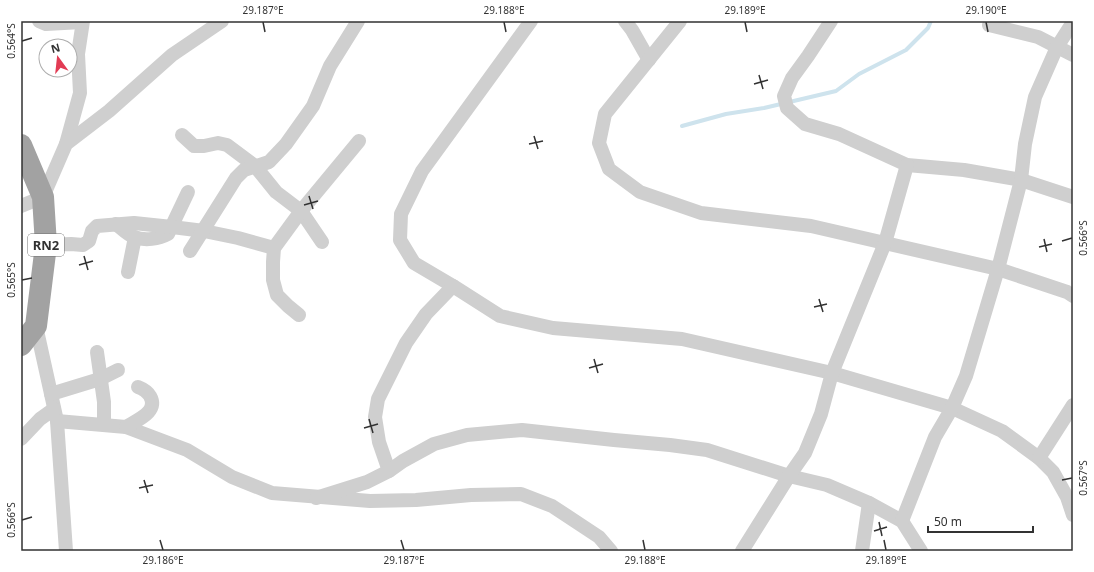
<svg xmlns="http://www.w3.org/2000/svg" width="1094" height="572" font-family="'Noto Sans',sans-serif">
<style>
.lines{fill:none;stroke-linecap:round;stroke-linejoin:round}
.stream{stroke:#cee3ed;stroke-width:4}
.minor{stroke:#cfcfcf;stroke-width:14}
.trunk{stroke:#a2a2a2;stroke-width:22}
.ticks{fill:none;stroke:#323232;stroke-width:1.5}
.labels{text-anchor:middle;stroke-width:4;stroke-linejoin:round;paint-order:stroke}
.shield{fill:#fff;stroke:#707070;stroke-width:1}
.shield-label{font-size:13px;font-weight:bold;fill:#323232}
.neatline{fill:none;stroke:#323232;stroke-width:1.5}
.ticks-label{font-size:10px;text-anchor:middle;fill:#323232}
</style>
<rect width="100%" height="100%" fill="#fff"/>
<g class="lines">
<path class="stream" d="M682,126l44,-12 38,-6 72,-17 23,-17 47,-24 22,-22 3,-7"/>
<g class="minor">
<path d="M39,21l7,3 36,-2"/>
<path d="M531,21l-109,150 -21,43 -1,26 14,23 39,23 47,30 53,12 129,11 150,34 120,35 50,23 37,27 14,14 14,25 6,18"/>
<path d="M625,21l7,9 17,30"/>
<path d="M680,21l-75,93 -6,29 10,26 31,23 61,21 110,13 187,43 69,23 6,4"/>
<path d="M831,21l-23,35 -16,22 -8,18 3,12 18,16 34,10 68,31 57,5 57,10 52,17"/>
<path d="M989,25l49,12 35,18"/>
<path d="M182,135l12,11h10l14,-3 9,2 28,21 21,26 25,19 21,31"/>
<path d="M66,144l14,-51 -2,-39 5,-33"/>
<path d="M21,206l22,-9 23,-53 43,-33 63,-56 50,-34"/>
<path d="M116,224c5,4 12,11 18,13 11,4 25,2 34,-3l20,-42"/>
<path d="M46,245l25,-1 12,1 6,-4 3,-10 5,-5 37,-3 38,4 32,4 34,7 36,10"/>
<path d="M190,251l46,-73 8,-8 25,-8 17,-18 27,-38 17,-40 28,-45"/>
<path d="M128,272l7,-35"/>
<path d="M299,315l-11,-9 -11,-11 -4,-15v-18l1,-14 27,-37 58,-70"/>
<path d="M36,326l21,95 9,130"/>
<path d="M97,352l7,50v22"/>
<path d="M51,394l49,-15 18,-9"/>
<path d="M57,421l69,6 61,23 45,27 40,16 98,8 46,-1 55,-5 50,-1 31,12 47,31 12,14"/>
<path d="M126,427c11,-7 33,-15 24,-31 -3,-5 -7,-7 -12,-9"/>
<path d="M21,439l19,-20 14,-10"/>
<path d="M1039,458l34,-53"/>
<path d="M389,471l-10,-29 -4,-25 3,-18 28,-56 20,-29 27,-28"/>
<path d="M316,498l51,-16 22,-11 14,-10 31,-17 33,-9 55,-5 92,10 56,5 37,5 82,26 38,9 42,18 33,18 19,30"/>
<path d="M902,521l33,-84 17,-29 14,-32 32,-107 23,-89 4,-36 10,-47 22,-50 16,-25"/>
<path d="M742,551l47,-75 16,-23 16,-39 11,-41 53,-130 22,-78"/>
<path d="M862,551l7,-48"/>
</g>
<path class="trunk" d="M21,145l22,52 3,48 -10,81 -15,19"/>
</g>
<path class="ticks" d="M263,22l2,10M504,22l2,10M745,22l2,10M986,22l2,10M22,41l10,-3M759,75l4,14M754,84l14,-4M534,136l4,13M529,144l14,-3M309,196l4,13M304,205l14,-4M1044,239l3,13M1062,241l10,-3M1039,247l13,-3M84,256l4,14M79,265l14,-4M22,280l10,-2M819,299l4,13M814,307l13,-3M594,359l4,14M589,368l14,-4M369,419l4,14M364,428l14,-4M144,480l4,13M1062,480l10,-2M139,488l14,-3M22,520l10,-3M879,522l3,14M874,531l13,-4M160,540l3,10M401,540l3,10M643,540l2,10M884,540l2,10"/>
<g class="labels">
<rect class="shield" x="28" y="234" width="36" height="22" rx="3"/>
<g class="shield-label">
<text x="46" y="250">RN2</text>
</g>
</g>
<rect width="1094" height="572" fill="none" stroke="#ffffff" stroke-width="44"/>
<g transform="translate(58 58) rotate(345)"><circle r="19" fill="#ffffff" stroke="#adadad"/>
<path d="M0-3L7 15L0 10L-7 15Z" fill="#e23b54"/>
<text y="-6" font-size="11" font-weight="bold" text-anchor="middle" fill="#323232">N</text>
</g>
<path d="M928 526v6h105v-6" fill="none" stroke="#323232" stroke-width="2"/>
<text x="934" y="526" font-size="12" fill="#323232" stroke="#ffffff" stroke-width="3" paint-order="stroke">50 m</text>
<rect x="22" y="22" width="1050" height="528" class="neatline"/>
<g class="ticks-label">
<text x="263" y="14">29.187°E</text>
<text x="504" y="14">29.188°E</text>
<text x="745" y="14">29.189°E</text>
<text x="986" y="14">29.190°E</text>
<text transform="translate(11 41) rotate(-90)" y="4">0.564°S</text>
<text transform="translate(1083 238) rotate(-90)" y="4">0.566°S</text>
<text transform="translate(11 280) rotate(-90)" y="4">0.565°S</text>
<text transform="translate(1083 478) rotate(-90)" y="4">0.567°S</text>
<text transform="translate(11 520) rotate(-90)" y="4">0.566°S</text>
<text x="163" y="564">29.186°E</text>
<text x="404" y="564">29.187°E</text>
<text x="645" y="564">29.188°E</text>
<text x="886" y="564">29.189°E</text>
</g>
</svg>
